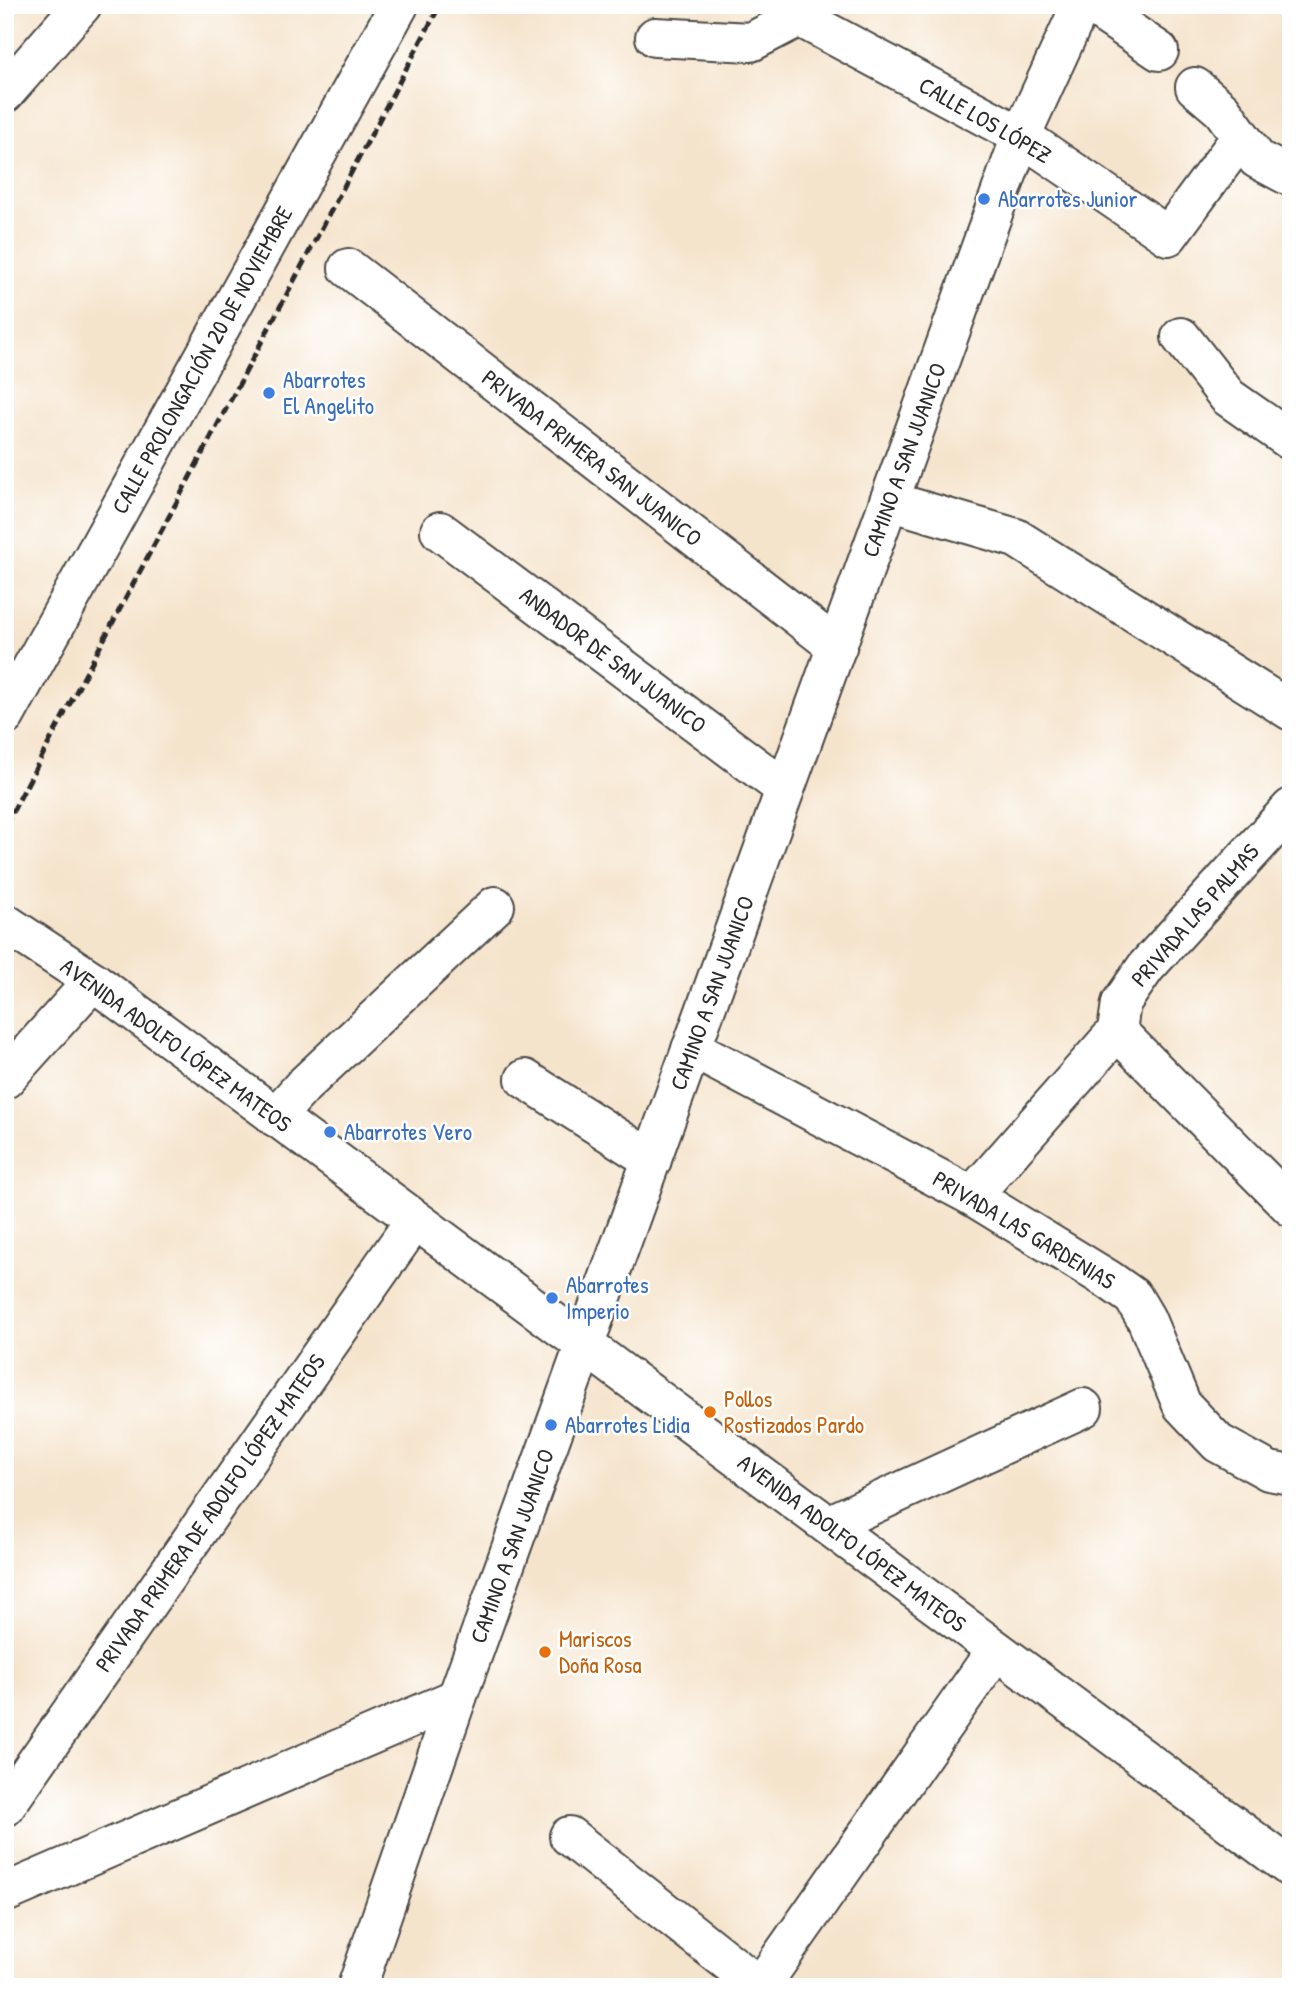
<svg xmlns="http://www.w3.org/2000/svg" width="1296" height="1992" font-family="'Patrick Hand',sans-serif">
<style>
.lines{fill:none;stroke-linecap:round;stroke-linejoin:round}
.minor-casing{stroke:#494743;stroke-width:42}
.tertiary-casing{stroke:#494743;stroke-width:42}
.minor{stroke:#fff;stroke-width:38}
.tertiary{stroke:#fff;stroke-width:38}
.rail{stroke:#2b2b2b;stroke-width:5;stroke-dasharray:10 5;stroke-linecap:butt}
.shop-dot{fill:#3f7fe0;stroke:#fff;stroke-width:2.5}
.food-dot{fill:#e8710a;stroke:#fff;stroke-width:2.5}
.labels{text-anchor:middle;stroke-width:5;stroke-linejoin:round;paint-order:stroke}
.street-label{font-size:23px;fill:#2b2b2b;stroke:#fff}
.shop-label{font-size:23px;fill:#366cbe;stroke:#fff;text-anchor:start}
.food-label{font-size:23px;fill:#c56008;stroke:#fff;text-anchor:start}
</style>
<rect width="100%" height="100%" fill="#fff"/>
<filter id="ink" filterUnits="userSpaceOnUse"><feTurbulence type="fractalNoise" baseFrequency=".0143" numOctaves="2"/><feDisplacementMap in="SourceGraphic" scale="14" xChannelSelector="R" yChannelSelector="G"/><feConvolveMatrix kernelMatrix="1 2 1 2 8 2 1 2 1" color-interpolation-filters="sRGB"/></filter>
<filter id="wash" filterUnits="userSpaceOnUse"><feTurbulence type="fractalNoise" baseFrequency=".00686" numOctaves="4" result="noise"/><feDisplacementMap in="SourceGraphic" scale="28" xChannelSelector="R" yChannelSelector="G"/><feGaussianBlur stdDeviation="1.57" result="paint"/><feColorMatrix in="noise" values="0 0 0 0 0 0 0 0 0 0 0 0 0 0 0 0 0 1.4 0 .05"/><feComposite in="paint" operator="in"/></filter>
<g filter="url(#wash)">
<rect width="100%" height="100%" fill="#f5e4cc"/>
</g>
<g filter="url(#ink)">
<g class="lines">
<g class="minor-casing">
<g id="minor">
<path d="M1091,5l68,46"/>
<path d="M799,17l222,119 147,100 72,-98"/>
<path d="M655,37l96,5 48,-25 7,-12"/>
<path d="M1195,87l27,23 35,49 34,18"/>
<path d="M5,93l77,-88"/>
<path d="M348,268l489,379"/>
<path d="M1181,337l47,60 63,44"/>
<path d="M889,501l127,37 275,173"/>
<path d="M440,531l345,258"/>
<path d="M5,716l394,-711"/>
<path d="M1117,1031l4,-28 25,-36 145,-159"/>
<path d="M1117,1031l174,176"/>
<path d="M691,1049l10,4 271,143 137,84 24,17 13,22 36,86 36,38 51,28 22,4"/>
<path d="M5,1079l88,-98"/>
<path d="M525,1079l127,81"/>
<path d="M275,1117l28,-31 192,-180"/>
<path d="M972,1196l145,-165"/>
<path d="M828,1525l255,-117"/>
<path d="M5,1807l410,-587"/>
<path d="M569,1836l191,151"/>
<path d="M5,1893l452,-195"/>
<path d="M357,1987l100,-289 564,-1562 60,-131"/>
<path d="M760,1987l236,-337"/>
</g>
</g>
<g class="tertiary-casing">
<path id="tertiary" d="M5,923l88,58 1198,887"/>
</g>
<use href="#minor" class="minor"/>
<use href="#tertiary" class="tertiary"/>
<path class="rail" d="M5,826l435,-821"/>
</g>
</g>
<g class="shop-dot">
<circle cx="984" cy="199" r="7"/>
<circle cx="269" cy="393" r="7"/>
<circle cx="330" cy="1132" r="7"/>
<circle cx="552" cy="1298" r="7"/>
<circle cx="551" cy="1425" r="7"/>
</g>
<g class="food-dot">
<circle cx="710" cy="1412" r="7"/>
<circle cx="545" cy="1652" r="7"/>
</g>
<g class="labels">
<g class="street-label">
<text transform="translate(985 120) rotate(30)" y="8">CALLE LOS LÓPEZ</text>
<text transform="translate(202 360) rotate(-61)" y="8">CALLE PROLONGACIÓN 20 DE NOVIEMBRE</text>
<text transform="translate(592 458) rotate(38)" y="8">PRIVADA PRIMERA SAN JUANICO</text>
<text transform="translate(904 460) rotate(-70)" y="8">CAMINO A SAN JUANICO</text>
<text transform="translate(613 660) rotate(37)" y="8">ANDADOR DE SAN JUANICO</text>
<text transform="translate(1195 915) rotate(-49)" y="8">PRIVADA LAS PALMAS</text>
<text transform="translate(712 993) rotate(-70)" y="8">CAMINO A SAN JUANICO</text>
<text transform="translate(176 1045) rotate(36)" y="8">AVENIDA ADOLFO LÓPEZ MATEOS</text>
<text transform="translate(1024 1230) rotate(31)" y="8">PRIVADA LAS GARDENIAS</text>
<text transform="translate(210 1513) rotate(-55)" y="8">PRIVADA PRIMERA DE ADOLFO LÓPEZ MATEOS</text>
<text transform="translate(852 1543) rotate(37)" y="8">AVENIDA ADOLFO LÓPEZ MATEOS</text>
<text transform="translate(512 1546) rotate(-70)" y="8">CAMINO A SAN JUANICO</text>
</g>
<g class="shop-label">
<text x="998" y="207">Abarrotes Junior</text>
<text x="283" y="388">Abarrotes<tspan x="283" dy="26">El Angelito</tspan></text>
<text x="344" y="1140">Abarrotes Vero</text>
<text x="566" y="1293">Abarrotes<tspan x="566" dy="26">Imperio</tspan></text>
<text x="565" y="1433">Abarrotes Lidia</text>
</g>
<g class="food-label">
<text x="724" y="1407">Pollos<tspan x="724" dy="26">Rostizados Pardo</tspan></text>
<text x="559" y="1647">Mariscos<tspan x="559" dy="26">Doña Rosa</tspan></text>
</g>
</g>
<rect width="1296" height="1992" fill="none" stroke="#fff" stroke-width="28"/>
</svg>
